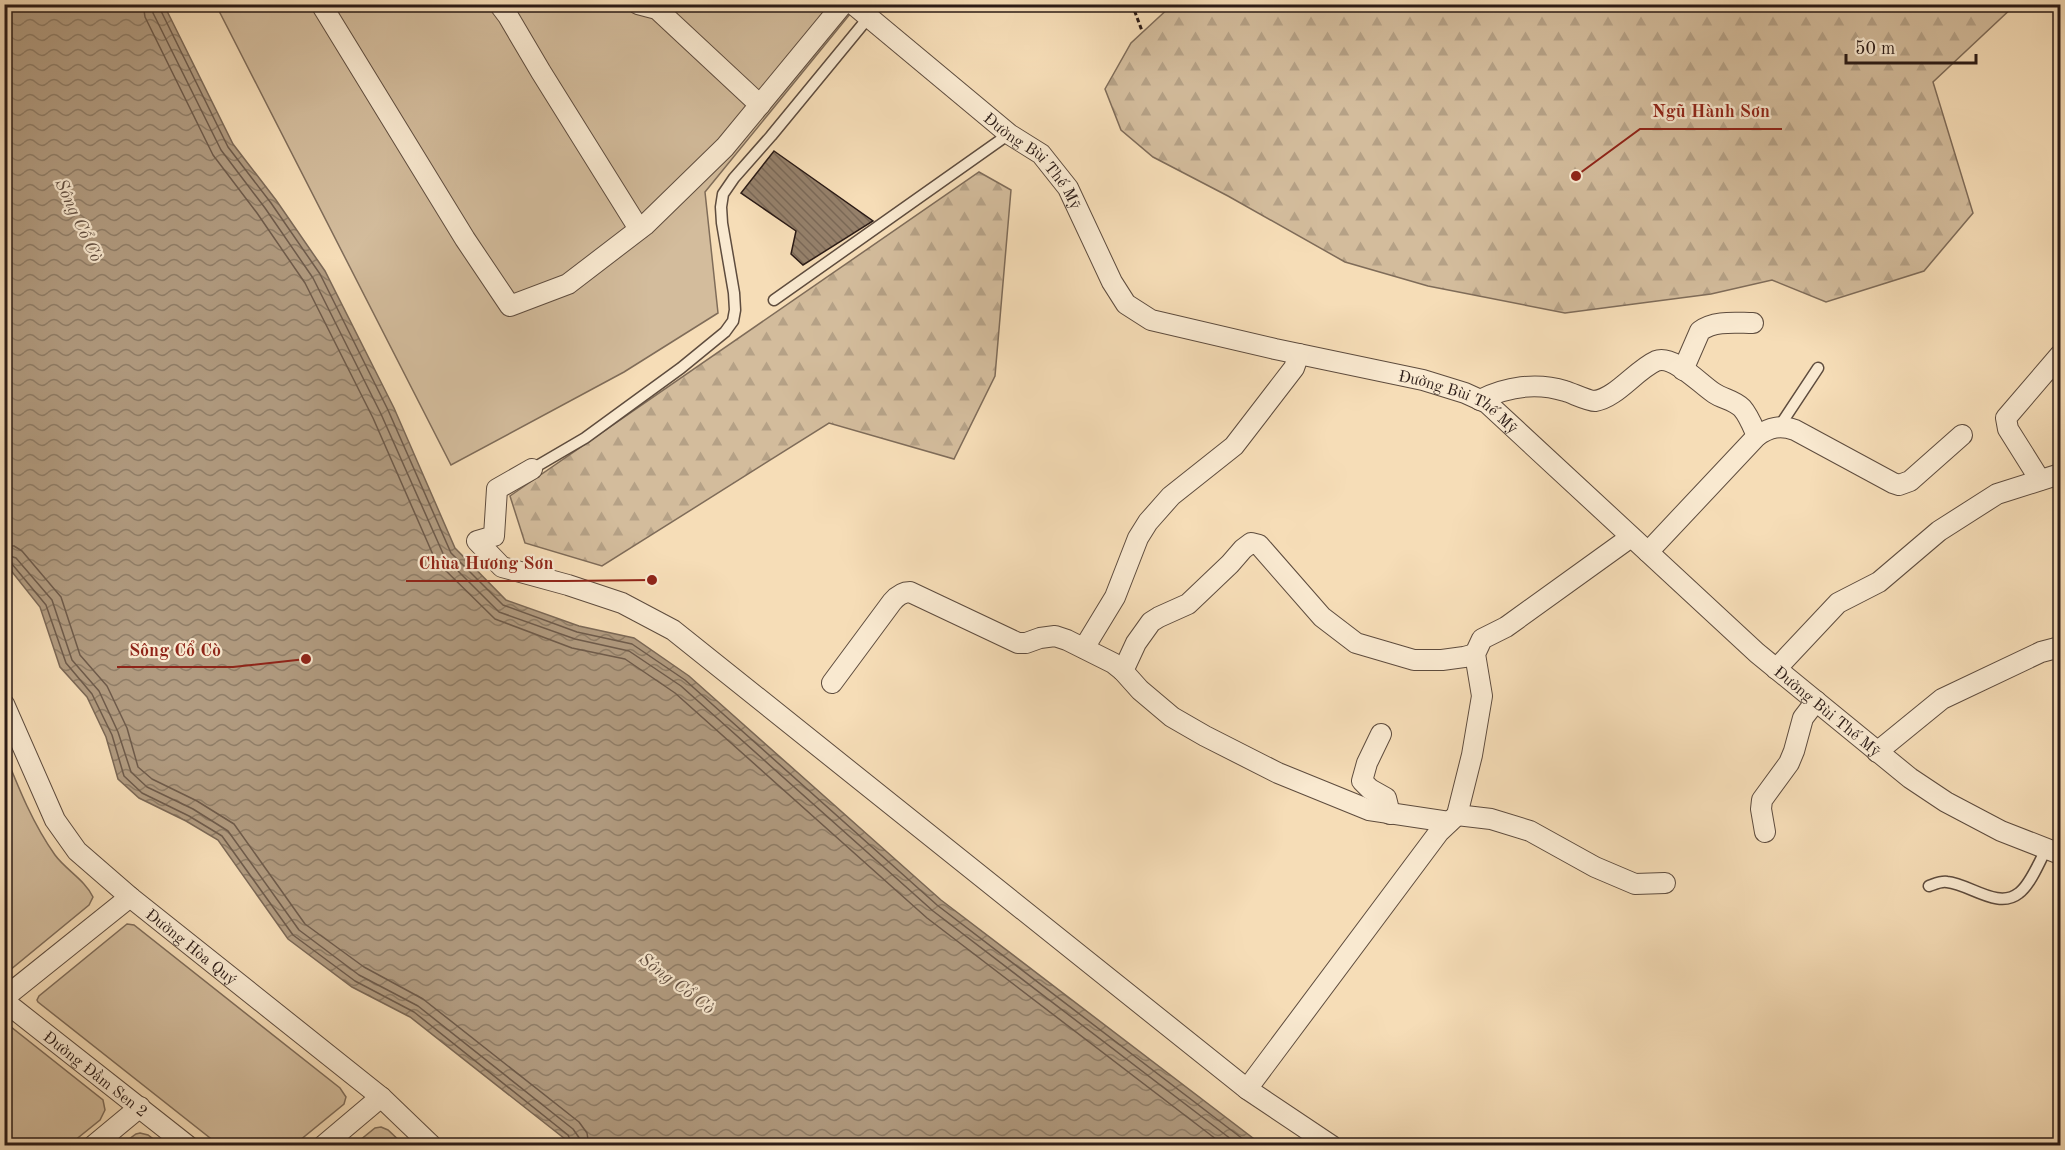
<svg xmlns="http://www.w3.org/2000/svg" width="2065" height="1150" font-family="'Old Standard TT',serif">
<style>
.green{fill:#d3bc9c;stroke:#7f6c59;stroke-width:1.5}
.forest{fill:url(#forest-firs);stroke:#7f6c59;stroke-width:1.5}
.water{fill:url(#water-waves);stroke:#7b6856;stroke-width:1.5}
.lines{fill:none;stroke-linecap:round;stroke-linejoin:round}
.shore{stroke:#6e5b4b;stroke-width:1.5}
.building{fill:url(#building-back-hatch);stroke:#2b1b16;stroke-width:1.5}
.service-casing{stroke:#5e4c3e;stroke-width:13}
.minor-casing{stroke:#5e4c3e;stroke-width:22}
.path{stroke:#2b1b16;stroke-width:3;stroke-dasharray:4.5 3;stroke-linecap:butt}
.service{stroke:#f9e9d0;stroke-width:10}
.minor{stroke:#f9e9d0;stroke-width:20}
.labels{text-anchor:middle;stroke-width:4.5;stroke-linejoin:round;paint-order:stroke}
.street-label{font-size:16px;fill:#2b1b16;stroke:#f9e9d0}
.water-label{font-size:18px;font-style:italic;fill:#614e40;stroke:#f9e9d0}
.leader{fill:none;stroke:#8f2418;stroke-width:2}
.callout-dot{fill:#8f2418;stroke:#f9e9d0;stroke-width:2}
.callout-label{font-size:18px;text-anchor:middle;font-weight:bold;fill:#8f2418;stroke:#f9e9d0;stroke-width:4.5;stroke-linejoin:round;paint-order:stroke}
</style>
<defs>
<pattern id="forest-firs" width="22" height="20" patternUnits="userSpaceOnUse" patternTransform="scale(1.5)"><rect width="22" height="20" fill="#d3bc9c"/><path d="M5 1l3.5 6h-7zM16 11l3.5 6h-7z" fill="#b5a186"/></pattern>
<pattern id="water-waves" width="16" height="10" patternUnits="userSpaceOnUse" patternTransform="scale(1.5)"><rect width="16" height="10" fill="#b19b80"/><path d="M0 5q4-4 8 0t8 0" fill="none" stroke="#907e68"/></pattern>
<pattern id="building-back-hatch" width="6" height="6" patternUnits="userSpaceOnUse" patternTransform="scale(1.5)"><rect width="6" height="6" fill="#95806a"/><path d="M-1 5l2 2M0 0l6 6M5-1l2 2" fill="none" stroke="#7a6856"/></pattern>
</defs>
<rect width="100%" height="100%" fill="#f6ddb7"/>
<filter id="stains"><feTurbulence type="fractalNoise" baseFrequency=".00333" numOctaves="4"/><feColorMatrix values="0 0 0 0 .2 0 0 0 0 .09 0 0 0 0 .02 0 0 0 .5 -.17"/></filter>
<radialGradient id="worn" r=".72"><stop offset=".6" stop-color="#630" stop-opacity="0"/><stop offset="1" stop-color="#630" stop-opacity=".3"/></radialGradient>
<g class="green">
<path d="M839,4l11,10 -145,178 13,121 -94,59 -173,93 -235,-460z"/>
<path d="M5,754c14,35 28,70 50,101 11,15 30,25 38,42l-4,8 -79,65 -5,1z"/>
<path d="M127,924l7,1 206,163 6,9 -2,7 -50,41h-75l-181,-143 -1,-2 2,-4z"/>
<path d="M4,1026l7,1 92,73 2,10 -5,10 -31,25h-64z"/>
<path d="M381,1127l7,3 16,15h-50l21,-17z"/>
<path d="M140,1133l8,2 13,10h-40l15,-11z"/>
</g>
<g class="forest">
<path d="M1172,5v-1l843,1 -82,77 40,131 -49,58 -98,31 -54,-22 -61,14 -146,19 -137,-27 -83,-24 -117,-66 -75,-39 -32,-27 -16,-41 26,-46z"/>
<path d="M979,172l32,18 -16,186 -41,83 -125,-36 -227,143 -77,-23 -15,-47z"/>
</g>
<path class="water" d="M5,4l159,1 69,139 43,56 49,71 69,137 61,140 51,52 73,26 55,12 55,38 252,224 321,245h-694l-3,-6 -155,-122 -58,-30 -64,-48 -70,-99 -32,-19 -47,-23 -21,-19 -12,-42 -19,-40 -27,-30 -20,-60 -35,-44z"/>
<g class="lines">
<g class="shore">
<path d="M143,4l2,13 68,138 44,58 48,70 68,135 61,139 5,7 56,55 77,29 53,11 50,34 252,225 298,228"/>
<path d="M152,4l1,9 68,137 44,58 48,70 68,136 64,144 54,54 76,27 54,12 52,35 252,225 307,235"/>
<path d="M159,4l1,5 68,138 43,56 49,71 68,136 63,143 52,52 74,27 55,12 53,36 252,225 315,241"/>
<path d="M4,545l10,1 8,5 39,46 19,58 27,31 20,42 11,39 14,12 45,22 37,23 71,100 59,43 59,32 156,123 8,11 2,13"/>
<path d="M4,554l12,4 36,42 20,60 27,31 19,41 13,40 16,15 46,22 35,22 71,99 60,45 59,31 155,123 7,10v7"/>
<path d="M4,562l8,2 34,41 20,58 26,31 20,41 12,41 18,17 47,23 33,20 71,99 62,46 59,31 154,123 5,11"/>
</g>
</g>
<path class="building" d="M774,151l99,70 -70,44 -12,-11 5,-23 -55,-38z"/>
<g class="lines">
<g class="service-casing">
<g id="service">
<path d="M774,300l235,-166"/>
<path d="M1779,427l39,-59"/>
<path d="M532,469l53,-31 96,-70 44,-36 8,-11 2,-11 -1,-17 -12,-70 -1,-16 2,-13 11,-16 37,-42 97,-118"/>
<path d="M1929,886c6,-2 12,-5 18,-4 23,2 51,28 72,11 11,-8 21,-32 27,-44"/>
</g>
</g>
<g class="minor-casing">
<g id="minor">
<path d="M321,4l144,235 45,67 58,-22 77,-59 80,-78 118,-143"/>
<path d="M499,4l9,12 33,56 98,157"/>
<path d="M638,4l19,5 103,96"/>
<path id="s1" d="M853,4l156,130 32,20 27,34 44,94 14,22 25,16 124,29 148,31 42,13 22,10 270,250 153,125 36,24 55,29 59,23"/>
<path d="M1683,370l17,-39c15,-11 36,-8 53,-8"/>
<path d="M1480,400c26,-13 56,-18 85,-9 7,2 23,10 30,10 21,-3 41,-31 61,-40 17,-7 44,23 58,32 9,6 20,7 28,15 7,8 11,19 15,28"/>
<path d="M532,469l-35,20 -3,47 -17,5 25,26 66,18 54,18 51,27 574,459 85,57"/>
<path d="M2040,480l-32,-51 -2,-11 54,-63"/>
<path d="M1648,552l109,-116c13,-9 23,-11 38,-6l98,53 6,2 11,-4 52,-46"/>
<path d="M1084,648l31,-51 23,-59 10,-16 23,-26 63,-50 60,-78 5,-14"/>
<path d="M1776,669l62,-66 41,-21 60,-51 58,-37 63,-20"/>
<path d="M1123,671l13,-28 15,-21 8,-5 29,-13 42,-40 13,-15 8,-6 8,2 63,72 34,26 58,17h28l22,-3 11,-3"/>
<path d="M832,683l60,-81c5,-6 10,-10 18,-10l108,51h8l14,-5 15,-2 12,4 46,23 10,8 17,19 32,27 33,19 73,37 91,37 80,12"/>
<path id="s2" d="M4,704l51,116 22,31 53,46 251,200 51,49"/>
<path d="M1381,734l-14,29 -5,18 8,8 16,9 4,16"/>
<path d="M1877,752l65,-53 99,-47 19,-5"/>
<path d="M1457,815l34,4 39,12 65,36 40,17 30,-1"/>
<path d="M1765,832l-4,-23 1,-9 27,-37 5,-12 9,-33 13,-17"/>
<path d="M4,998l126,-101"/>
<path id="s3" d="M4,1001l184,145"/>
<path d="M1247,1089l192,-257 18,-17 15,-60 10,-59 -7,-42 7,-15 24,-12 125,-90"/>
<path d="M93,1146l47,-39"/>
<path d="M323,1146l58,-49"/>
</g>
</g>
<path class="path" d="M1132,4l10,27"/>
<use href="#service" class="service"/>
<use href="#minor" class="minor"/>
</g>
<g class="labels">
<g class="street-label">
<text dy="6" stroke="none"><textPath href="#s1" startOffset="240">Đường Bùi Thế Mỹ</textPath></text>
<text dy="6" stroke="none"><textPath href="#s1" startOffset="764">Đường Bùi Thế Mỹ</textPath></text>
<text dy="6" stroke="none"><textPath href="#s1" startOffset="1250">Đường Bùi Thế Mỹ</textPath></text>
<text dy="6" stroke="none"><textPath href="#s2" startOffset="314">Đường Hòa Quý</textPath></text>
<text dy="6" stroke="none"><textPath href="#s3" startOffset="117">Đường Đầm Sen 2</textPath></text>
</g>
<g class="water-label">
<text transform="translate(79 220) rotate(65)" y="6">Sông Cổ Cò</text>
<text transform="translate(677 983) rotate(37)" y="6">Sông Cổ Cò</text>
</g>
</g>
<path class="leader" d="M1576 176L1640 129H1782M652 580L565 581H406M306 659L233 667H117"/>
<g class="callout-dot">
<circle cx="1576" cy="176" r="6"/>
<circle cx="652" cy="580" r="6"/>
<circle cx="306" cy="659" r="6"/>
</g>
<g class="callout-label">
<text x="1711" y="117">Ngũ Hành Sơn</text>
<text x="486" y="569">Chùa Hương Sơn</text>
<text x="175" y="656">Sông Cổ Cò</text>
</g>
<rect width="2065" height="1150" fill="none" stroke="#f6ddb7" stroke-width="24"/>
<rect x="6" y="6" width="2053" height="1138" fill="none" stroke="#2b1b16" stroke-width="3"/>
<rect x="12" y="12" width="2041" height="1126" fill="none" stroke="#2b1b16" stroke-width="1.5"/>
<path d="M1846 54v9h130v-9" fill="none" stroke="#2b1b16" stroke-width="3"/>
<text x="1855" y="54" font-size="18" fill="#2b1b16" stroke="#f9e9d0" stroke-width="4.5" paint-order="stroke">50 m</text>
<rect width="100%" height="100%" filter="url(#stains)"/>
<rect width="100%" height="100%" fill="url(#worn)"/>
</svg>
